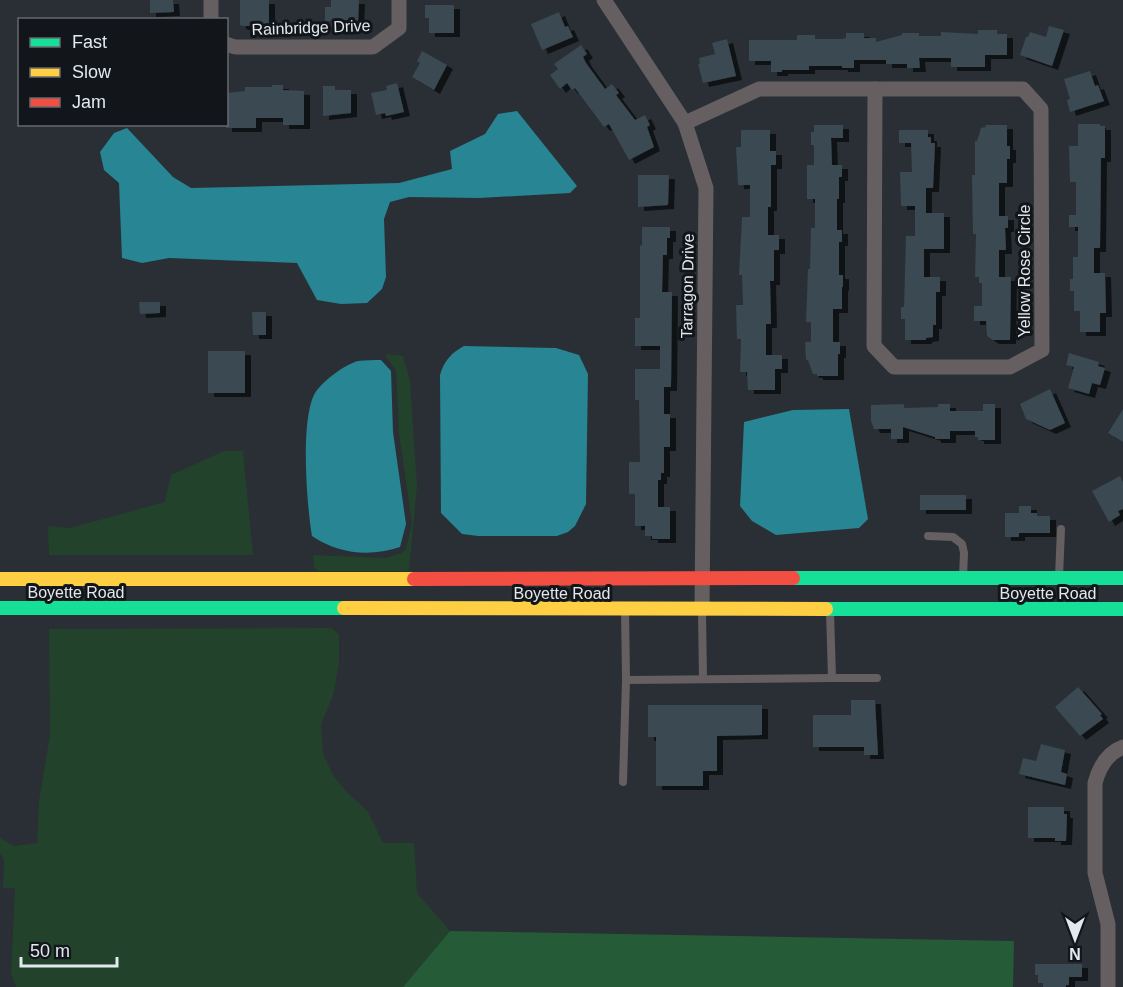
<svg xmlns="http://www.w3.org/2000/svg" width="1123" height="987" font-family="Arial,sans-serif">
<style>
.green{fill:#23422c}
.forest{fill:#265b37}
.water{fill:#278594}
.building{fill:#3a4852;filter:url(#shadow)}
.lines{fill:none;stroke-linecap:round;stroke-linejoin:round}
.lane{stroke:#665f61;stroke-width:8}
.street{stroke:#665f61;stroke-width:15}
.fast{stroke:#16e098;stroke-width:14}
.slow{stroke:#ffcf43;stroke-width:14}
.jam{stroke:#f24e42;stroke-width:14}
.labels{text-anchor:middle;stroke-width:6;stroke-linejoin:round;paint-order:stroke}
.street-label{font-size:16px;fill:#e1e8ee;stroke:#12161a}
</style>
<defs>
<filter id="shadow"><feDropShadow dx="6" dy="4" stdDeviation="0" flood-color="#0009"/></filter>
</defs>
<rect width="100%" height="100%" fill="#292f34"/>
<g class="green">
<path d="M388,354l15,2 7,24 7,106 -8,85h-91l-4,-4 -1,-12 72,3 17,-5 4,-4 6,-26 -13,-90 -3,-63 -11,-15z"/>
<path d="M224,451h19l10,104h-204l-1,-29 22,2 95,-26 6,-27z"/>
<path d="M331,628l8,6v29l-6,33 -12,28 2,30 10,21 12,15 23,22 15,31h31l3,50 33,38 -47,56h-387l-5,-14 4,-85h-12l1,-28 -4,-7v-15l14,8 23,-3 2,-42 11,-66 -1,-106z"/>
</g>
<path class="forest" d="M450,931l564,10 -1,46h-610z"/>
<g class="water">
<path d="M517,111l60,75 -7,7 -91,5 -70,-1 -19,5 -6,17 2,58 -4,12 -15,14 -26,1 -24,-4 -20,-37 -128,-5 -27,5 -20,-5 -3,-75 -15,-13 -4,-18 14,-19 13,-5 46,49 18,11 208,-5 53,-14 -2,-18 35,-17 13,-20z"/>
<path d="M464,346l92,2 23,7 9,19 -2,130 -11,22 -7,6 -11,4h-79l-16,-2 -21,-21 -1,-138c4,-14 11,-22 24,-29z"/>
<path d="M381,360l10,11 2,61 13,92 -6,23c-30,10 -62,7 -88,-11 -5,-29 -13,-123 5,-146 9,-11 27,-25 41,-29 7,-1 16,-1 23,-1z"/>
<path d="M849,409l19,110 -9,9 -83,7 -24,-14 -12,-15 4,-84 49,-12z"/>
</g>
<g class="building">
<path d="M150,0h23l1,12 -24,1z"/>
<path d="M240,0h29v26h-26l-3,-1z"/>
<path d="M331,0h28l-1,24 -7,1v2h-20v-6h-6v-14h6z"/>
<path d="M425,5h29v28h-25v-15h-4z"/>
<path d="M559,12l6,15 3,-1 5,11 -31,13 -11,-26z"/>
<path d="M1049,26l15,4 -12,36 -32,-11 6,-18h2l2,-5 16,5z"/>
<path d="M978,30h19v4h10v21h-22v12h-34v-9h-32l1,10h-13v-4h-21v-4h-32v8h-12v-2h-33v4h-27v2h-11v-11h-22v-21h48v-5h18v4h27l4,-1v-5h18v5h12v4l26,-7v-2h17v3h22v-4l37,2z"/>
<path d="M727,39l9,37 -33,7 -5,-19h2l-1,-6 16,-4 -3,-11z"/>
<path d="M581,45l6,9 -4,3 3,6 19,26 7,-5 7,9 -3,2 19,25 10,-5 5,10 -3,2 7,20 -25,13 -20,-36 -5,3 -29,-39 -3,2 -5,-7 -7,6 -10,-14 8,-6 -4,-5z"/>
<path d="M422,51l25,14 -13,25 -22,-13 8,-14 -3,-2z"/>
<path d="M1090,71l5,15 3,-1 6,16 -34,11 -3,-12 3,-1 -6,-20z"/>
<path d="M397,83l7,29 -18,4 -1,-3 -9,2 -5,-22 16,-3 -1,-4z"/>
<path d="M272,85h11v5l21,1v34h-21v-7h-27v10h-30v-35l19,-2v-4h27z"/>
<path d="M323,86h12v4h16v23l-28,3z"/>
<path d="M1078,124h22v2h5v32h-4l-1,90h-6v25h11l1,40h-6v19h-20v-21h-6v-20h-4v-12h3v-22h5v-30h-9v-12h7v-33h-6l-1,-36h9z"/>
<path d="M814,125h29v13h-12l1,27h10v12h-3v22h-2v31h5v12h-3v33h4v12h-1v22h-9v33h7v12h-2v22h-21v-2h-4l-5,-14h-2l-1,-18h6v-20h-5l2,-53h2l1,-41h4v-29h-8v-34h7v-20h-3v-13h3z"/>
<path d="M985,125h22v21h3v13h-3v24h-8v33h9v12h-3l1,22h-7v27h12l-1,63h-17l-6,-4 -1,-15h-12v-15h8v-23h-3v-6h-4l1,-43h-3l-1,-59h3v-34h2l4,-13 5,-1z"/>
<path d="M741,130h29v21h6v14h-5v42h-3v28h11v15h-5v31h-4l1,43h-5v31h16v14h-7v21h-27l-1,-18h-7l1,-33h-4l-1,-34h7l-1,-30h-3l3,-58h8v-32h-12l-2,-38h5z"/>
<path d="M899,130h29v7h3v6h4l-2,45h-7v25h18v36h-20v28h16v15h-4v33h-3v12l-7,1v2h-21v-21h-4v-12h3l2,-71h9v-30h-14l-1,-34h12l-1,-29h-12z"/>
<path d="M638,175h31l-1,30 -30,2z"/>
<path d="M642,227h28v11h-3v17h-4l-1,37h10l-1,95h-7v27h6v33h-6v26h-3v7h-3v27h12v32h-18v-3h-7v-10h-10v-32h-6v-32h11l-1,-62h-4v-31h25v-23h-25v-28h5v-72l2,-1z"/>
<path d="M139,302h21v11l-20,1z"/>
<path d="M252,312h14v23h-13z"/>
<rect x="208" y="351" width="37" height="42"/>
<path d="M1069,353l30,9 -1,4 7,2 -5,17 -8,-2 -3,11 -21,-6 6,-21 -8,-2z"/>
<path d="M1050,389l15,34 -15,7 -24,-11 -6,-15z"/>
<path d="M904,404v4l34,-1v-3h12v7h33v-7h12v36h-17v-3h-3v-6h-25v8h-15v-2l-32,-10v12h-12v-10h-17l-3,-8v-16z"/>
<path d="M1123,409v33l-15,-9z"/>
<path d="M1120,476l3,6v27l-5,2 2,4 -11,7 -17,-31z"/>
<rect x="920" y="495" width="46" height="15"/>
<path d="M1019,506h12v7h6v3h13v17h-31v4h-14v-24h14z"/>
<path d="M1078,687l24,27 -2,1 3,4 -23,17 -25,-29z"/>
<path d="M851,700h24l3,55h-14v-8h-51v-32h38z"/>
<path d="M648,705h114v30l-45,1v35h-14v15h-47v-49h-8z"/>
<path d="M1041,744l24,6 -4,22 6,2 -2,11 -46,-11 4,-16 13,3z"/>
<path d="M1028,807h36v7h3l-1,27h-11v-3h-27z"/>
<path d="M1035,964h47v13h-13v8h-3v2h-23v-4h-5v-8h-3z"/>
</g>
<g class="lines">
<g class="lane">
<path d="M928,536l25,1 9,7 2,9 -1,24"/>
<path d="M1059,577l2,-48"/>
<path d="M625,609l1,71"/>
<path d="M830,611l2,67h45"/>
<path d="M702,612l1,67"/>
<path d="M623,782l3,-102 206,-2"/>
</g>
<g class="street">
<path d="M604,0l81,123 21,65 -4,421"/>
<path d="M211,20v-20"/>
<path d="M226,44l9,3h138l26,-19v-28"/>
<path d="M875,89h148l18,20 1,241 -32,17h-116l-20,-21z"/>
<path d="M685,123l74,-34h116"/>
<path d="M1108,987v-63l-13,-51v-90c4,-15 12,-30 28,-36"/>
</g>
<g class="fast">
<path d="M793,578h330"/>
<path d="M0,608h344"/>
<path d="M826,609h297"/>
</g>
<g class="slow">
<path d="M0,579h414"/>
<path d="M344,608l482,1"/>
</g>
<path class="jam" d="M414,579l379,-1"/>
</g>
<g class="labels">
<g class="street-label">
<text transform="translate(311 27) rotate(-2)" y="6">Rainbridge Drive</text>
<text transform="translate(1024 271) rotate(-90)" y="6">Yellow Rose Circle</text>
<text transform="translate(687 286) rotate(-89)" y="6">Tarragon Drive</text>
<text x="76" y="598">Boyette Road</text>
<text x="562" y="599">Boyette Road</text>
<text x="1048" y="599">Boyette Road</text>
</g>
</g>
<rect x="18" y="18" width="210" height="108" fill="#12161a" stroke="#656a6f" stroke-width="1.5"/>
<rect x="30" y="38" width="30" height="9" fill="#16e098" stroke="#656a6f" stroke-width="1.5"/>
<text x="72" y="48" font-size="18" fill="#e1e8ee">Fast</text>
<rect x="30" y="68" width="30" height="9" fill="#ffcf43" stroke="#656a6f" stroke-width="1.5"/>
<text x="72" y="78" font-size="18" fill="#e1e8ee">Slow</text>
<rect x="30" y="98" width="30" height="9" fill="#f24e42" stroke="#656a6f" stroke-width="1.5"/>
<text x="72" y="108" font-size="18" fill="#e1e8ee">Jam</text>
<g transform="translate(1075 939) rotate(180)" stroke="#12161a" stroke-width="4.5" paint-order="stroke">
<path d="M0-4.5L10 22L0 15L-10 22Z" fill="#e1e8ee"/>
<text y="-9" font-size="16" font-weight="bold" text-anchor="middle" fill="#e1e8ee">N</text>
</g>
<path d="M21 957v9h96v-9" fill="none" stroke="#e1e8ee" stroke-width="3"/>
<text x="30" y="957" font-size="18" fill="#e1e8ee" stroke="#12161a" stroke-width="4.5" paint-order="stroke">50 m</text>
</svg>
